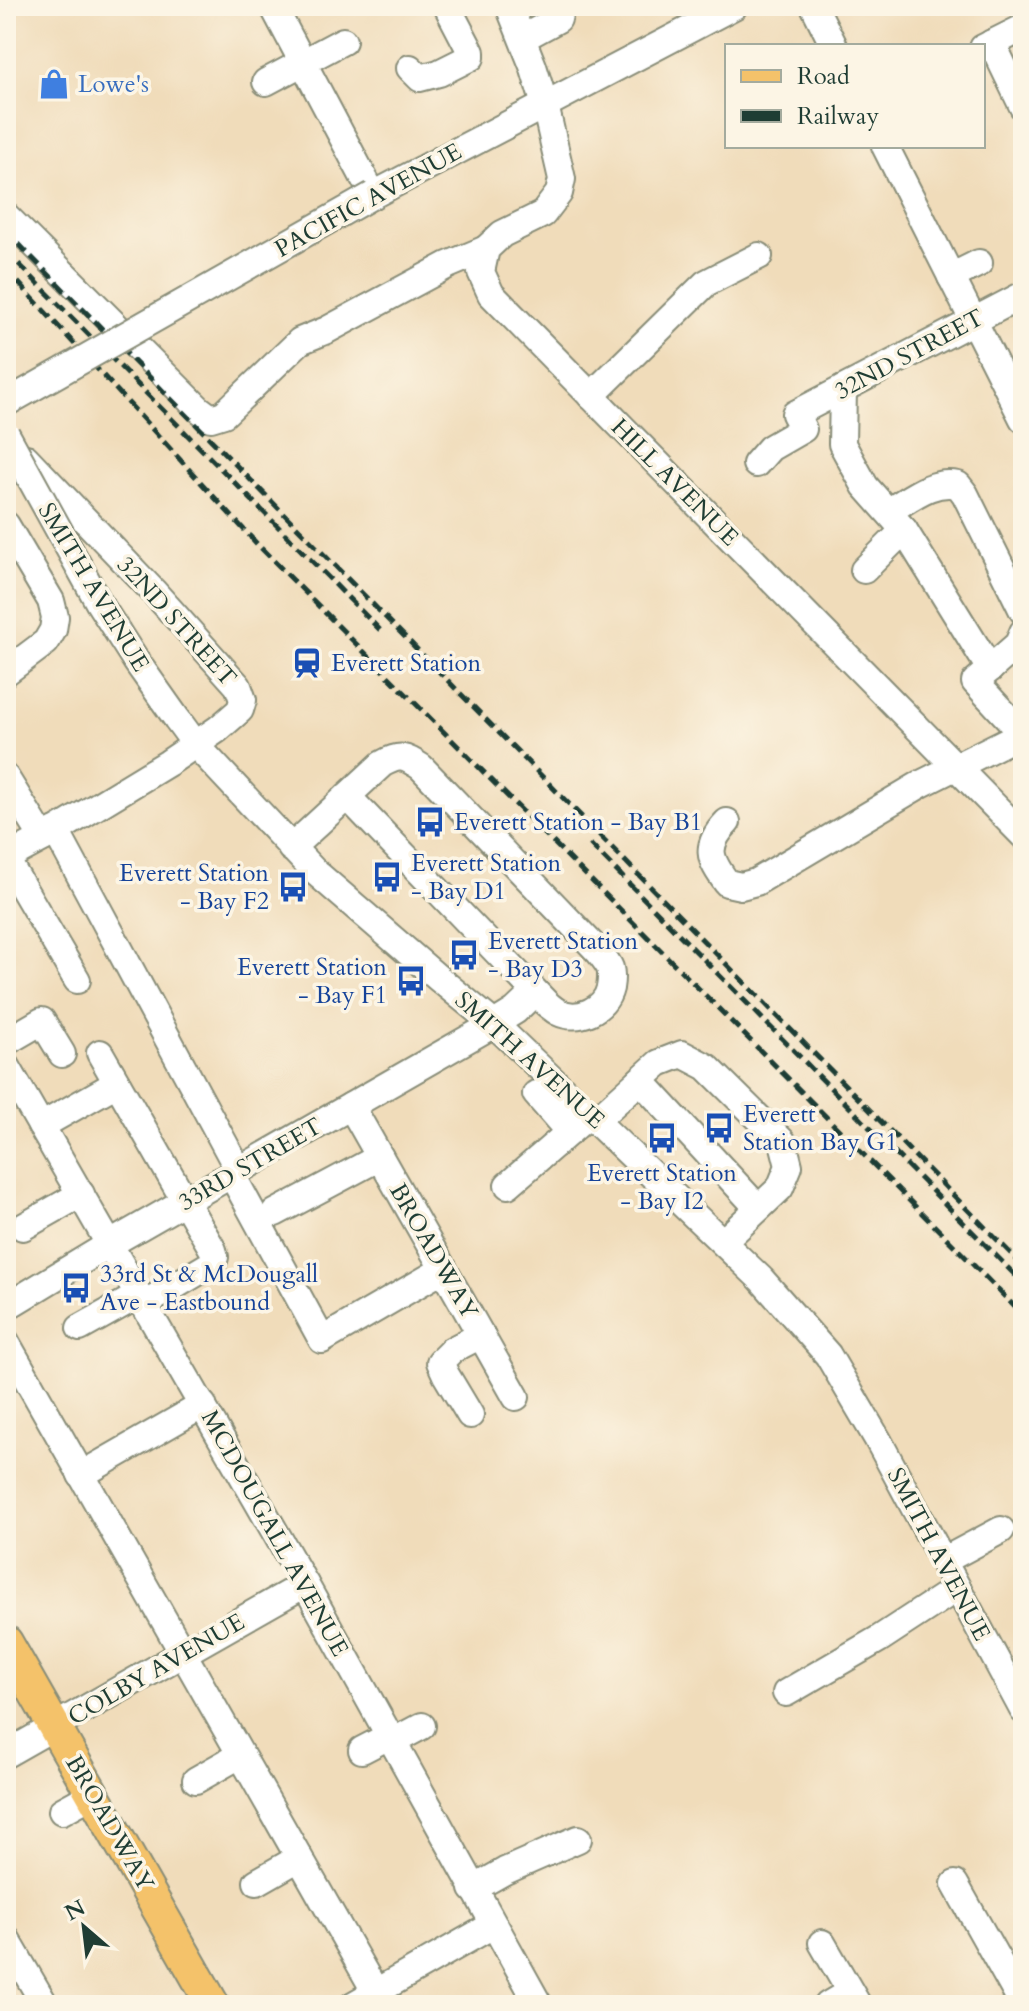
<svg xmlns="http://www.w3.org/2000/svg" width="1029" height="2011" font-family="Cardo,serif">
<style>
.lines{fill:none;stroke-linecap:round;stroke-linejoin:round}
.minor-casing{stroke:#888c77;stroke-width:30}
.major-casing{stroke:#888c77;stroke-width:36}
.minor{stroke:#fff;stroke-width:26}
.major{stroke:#f4c26a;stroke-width:32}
.rail{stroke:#1f3d34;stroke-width:5;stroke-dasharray:12 6;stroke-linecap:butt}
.minor-bridge-casing{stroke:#888c77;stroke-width:30;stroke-linecap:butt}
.minor-bridge{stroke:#fff;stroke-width:26}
.labels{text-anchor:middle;stroke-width:7;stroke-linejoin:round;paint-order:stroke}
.shop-label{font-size:24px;fill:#366cbe;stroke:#fcf5e5;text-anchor:start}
.street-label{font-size:24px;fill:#1f3d34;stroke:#fcf5e5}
.transit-label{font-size:24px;fill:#164399;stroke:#fcf5e5;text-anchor:start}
</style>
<rect width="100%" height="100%" fill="#fcf5e5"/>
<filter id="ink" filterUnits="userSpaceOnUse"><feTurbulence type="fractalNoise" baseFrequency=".0125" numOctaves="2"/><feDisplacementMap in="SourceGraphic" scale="16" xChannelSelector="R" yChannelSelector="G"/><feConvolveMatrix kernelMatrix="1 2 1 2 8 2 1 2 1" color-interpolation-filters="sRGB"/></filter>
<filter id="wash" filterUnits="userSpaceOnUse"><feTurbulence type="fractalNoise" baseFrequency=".006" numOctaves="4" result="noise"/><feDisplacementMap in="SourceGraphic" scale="32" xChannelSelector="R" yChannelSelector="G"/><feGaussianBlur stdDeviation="1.8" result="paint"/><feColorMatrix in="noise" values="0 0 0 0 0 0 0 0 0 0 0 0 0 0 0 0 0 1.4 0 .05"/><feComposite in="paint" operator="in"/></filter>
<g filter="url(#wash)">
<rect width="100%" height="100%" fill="#f0dcba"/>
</g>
<g filter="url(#ink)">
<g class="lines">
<g class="minor-casing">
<g id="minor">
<path d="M273,6l100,189 361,-189"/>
<path d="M509,6l24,60 12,39 17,74 -3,14 -16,21 -41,20 -16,15 -5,23 10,22 532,541"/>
<path d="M814,6l20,40"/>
<path d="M523,38l35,-19 3,-13"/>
<path d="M992,43l31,64"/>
<path d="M983,48l40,-20"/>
<path d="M410,68l10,10 19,-5 32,-16v-5l-24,-46"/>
<path d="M266,82l77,-41"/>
<path d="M885,146l138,273"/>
<path d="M6,216l193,193 12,9 13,-4 76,-73 27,-11 121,-65 38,-16"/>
<path d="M951,277l28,-14"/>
<path d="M843,389l-1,55 23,42 39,44 -40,40"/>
<path d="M591,396l115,-113 53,-27"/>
<path d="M756,464l14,-16 33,-19 -8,-15 228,-119"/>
<path d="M6,474l20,-16 127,133 85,95 5,14 -3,10 -22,19 -50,34 -112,68 -50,27"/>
<path d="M889,511c21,-12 43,-32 69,-26l7,9 58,117"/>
<path d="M6,525l45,76 4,16 -2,13 -7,12 -40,30"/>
<path d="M904,530l86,139"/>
<path d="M177,719l19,26 117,125 125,108 56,46 267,255 67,76 50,85 145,270"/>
<path d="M1022,733l-47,-51 43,-38 5,-12"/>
<path d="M6,778l37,60"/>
<path d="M727,822c-23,24 -18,37 0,61l14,3 15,-4 165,-98 102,-51"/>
<path d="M56,831l183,340"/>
<path d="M291,848l91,-84c18,-10 22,-8 39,3l178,185c4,5 9,11 11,16 2,7 1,14 0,20 -5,22 -32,34 -52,24 -4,-2 -7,-5 -11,-8l-200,-208"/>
<path d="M6,859l71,121"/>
<path d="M6,1042l36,-21 20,33"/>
<path d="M100,1053l113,197 2,7 -2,6 -69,41"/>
<path d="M6,1065l299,519 234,421"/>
<path d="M640,1080l118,128"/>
<path d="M536,1094l33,38"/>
<path d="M351,1106l165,291"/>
<path d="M596,1120l63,-57 23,-9 25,13 76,75 6,24 -9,22 -57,54"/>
<path d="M41,1126l76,-43"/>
<path d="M232,1175l90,165 122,-71"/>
<path d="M508,1185l82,-71"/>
<path d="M275,1213l105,-56"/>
<path d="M23,1227l58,-33"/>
<path d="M6,1307l104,-63 384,-220 21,-13 20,-19"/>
<path d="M80,1328l59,-33"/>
<path d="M6,1342l377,663"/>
<path d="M470,1415l-24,-40 -6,-13 12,-12 29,-15"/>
<path d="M81,1475l122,-70"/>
<path d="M943,1561l58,-31"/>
<path d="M786,1693l93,-54 78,-51"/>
<path d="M392,1742l30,-16"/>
<path d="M362,1750l27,-14"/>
<path d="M6,1754l299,-170"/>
<path d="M196,1780l44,-25"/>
<path d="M62,1811l31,-17"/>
<path d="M257,1882l42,-24"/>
<path d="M955,1884l68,121"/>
<path d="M473,1889l32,-18 73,-32"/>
<path d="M6,1938l39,67"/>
<path d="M822,1943l36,62"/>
<path d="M353,2005l140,-80"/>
<path d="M828,2005l22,-13"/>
</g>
</g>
<g class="major-casing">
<path id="major" d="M6,1642l207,363"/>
</g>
<use href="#minor" class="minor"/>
<use href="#major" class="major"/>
<g class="rail">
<path d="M6,231l1017,1035"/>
<path d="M6,251l374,379"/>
<path d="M6,269l252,276 765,770"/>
<path d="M590,844l433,439"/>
</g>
<g class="minor-bridge-casing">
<g id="minor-bridge">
<path d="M6,403l367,-208"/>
<path d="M6,434l93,169 37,58 41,58"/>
</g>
</g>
<use href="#minor-bridge" class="minor-bridge"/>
</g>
</g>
<defs>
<g id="shop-bare" transform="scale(2.4)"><path d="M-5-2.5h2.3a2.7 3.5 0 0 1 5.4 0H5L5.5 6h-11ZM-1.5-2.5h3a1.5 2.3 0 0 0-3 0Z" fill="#3f7fe0" stroke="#fcf5e5" stroke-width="2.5" paint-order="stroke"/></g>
<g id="station-bare" transform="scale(2.4)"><path d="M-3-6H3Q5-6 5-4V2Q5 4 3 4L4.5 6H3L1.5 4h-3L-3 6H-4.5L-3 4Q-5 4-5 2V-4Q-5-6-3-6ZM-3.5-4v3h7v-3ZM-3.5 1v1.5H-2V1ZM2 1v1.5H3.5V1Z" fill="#1a4fb4" stroke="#fcf5e5" stroke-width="2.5" paint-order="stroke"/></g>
<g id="bus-bare" transform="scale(2.4)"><path d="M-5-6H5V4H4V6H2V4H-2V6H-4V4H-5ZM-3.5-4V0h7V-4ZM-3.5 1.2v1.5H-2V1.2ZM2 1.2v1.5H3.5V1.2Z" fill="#1a4fb4" stroke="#fcf5e5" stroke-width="2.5" paint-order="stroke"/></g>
</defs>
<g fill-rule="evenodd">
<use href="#shop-bare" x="54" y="84"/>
<use href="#station-bare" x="307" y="663"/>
<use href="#bus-bare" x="430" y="822"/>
<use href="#bus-bare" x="387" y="877"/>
<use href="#bus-bare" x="293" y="887"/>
<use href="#bus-bare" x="464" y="955"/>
<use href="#bus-bare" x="411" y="981"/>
<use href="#bus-bare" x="719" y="1128"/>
<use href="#bus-bare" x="662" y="1138"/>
<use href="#bus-bare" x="76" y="1288"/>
</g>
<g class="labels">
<g class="shop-label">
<text x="78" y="92">Lowe's</text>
</g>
<g class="street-label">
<text transform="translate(368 200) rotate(-29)" y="8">PACIFIC AVENUE</text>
<text transform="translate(909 354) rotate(-28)" y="8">32ND STREET</text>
<text transform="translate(675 482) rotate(45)" y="8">HILL AVENUE</text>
<text transform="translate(94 587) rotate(59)" y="8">SMITH AVENUE</text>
<text transform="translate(177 621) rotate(48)" y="8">32ND STREET</text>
<text transform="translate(530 1060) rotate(42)" y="8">SMITH AVENUE</text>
<text transform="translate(250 1164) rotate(-30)" y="8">33RD STREET</text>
<text transform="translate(434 1251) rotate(60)" y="8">BROADWAY</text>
<text transform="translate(275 1533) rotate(61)" y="8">MCDOUGALL AVENUE</text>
<text transform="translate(939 1554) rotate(62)" y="8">SMITH AVENUE</text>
<text transform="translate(156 1669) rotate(-30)" y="8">COLBY AVENUE</text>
<text transform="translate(110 1823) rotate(60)" y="8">BROADWAY</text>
</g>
<g class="transit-label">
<text x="331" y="671">Everett Station</text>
<text x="454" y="830">Everett Station - Bay B1</text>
<text x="411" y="871">Everett Station<tspan x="411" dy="28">- Bay D1</tspan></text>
<text x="269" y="881" text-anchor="end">Everett Station<tspan x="269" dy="28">- Bay F2</tspan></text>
<text x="488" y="949">Everett Station<tspan x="488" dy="28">- Bay D3</tspan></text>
<text x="387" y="975" text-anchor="end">Everett Station<tspan x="387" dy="28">- Bay F1</tspan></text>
<text x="743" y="1122">Everett<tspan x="743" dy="28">Station Bay G1</tspan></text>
<text x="662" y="1181" text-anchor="middle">Everett Station<tspan x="662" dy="28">- Bay I2</tspan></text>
<text x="100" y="1282">33rd St &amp; McDougall<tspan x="100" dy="28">Ave - Eastbound</tspan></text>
</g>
</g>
<rect width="1029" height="2011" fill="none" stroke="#fcf5e5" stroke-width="32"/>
<rect x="725" y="44" width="260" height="104" fill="#fcf5e5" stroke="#a4ab9e" stroke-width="2"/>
<rect x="741" y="70" width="40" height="12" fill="#f4c26a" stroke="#a4ab9e" stroke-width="2"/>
<text x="797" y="84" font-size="24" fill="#1f3d34">Road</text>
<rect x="741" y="110" width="40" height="12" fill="#1f3d34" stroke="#a4ab9e" stroke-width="2"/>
<text x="797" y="124" font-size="24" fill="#1f3d34">Railway</text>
<g transform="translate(84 1927) rotate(332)" stroke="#fcf5e5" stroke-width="6" paint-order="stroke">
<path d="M0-6L14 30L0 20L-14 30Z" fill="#1f3d34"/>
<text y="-12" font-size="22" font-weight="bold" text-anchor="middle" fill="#1f3d34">N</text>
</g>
</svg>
